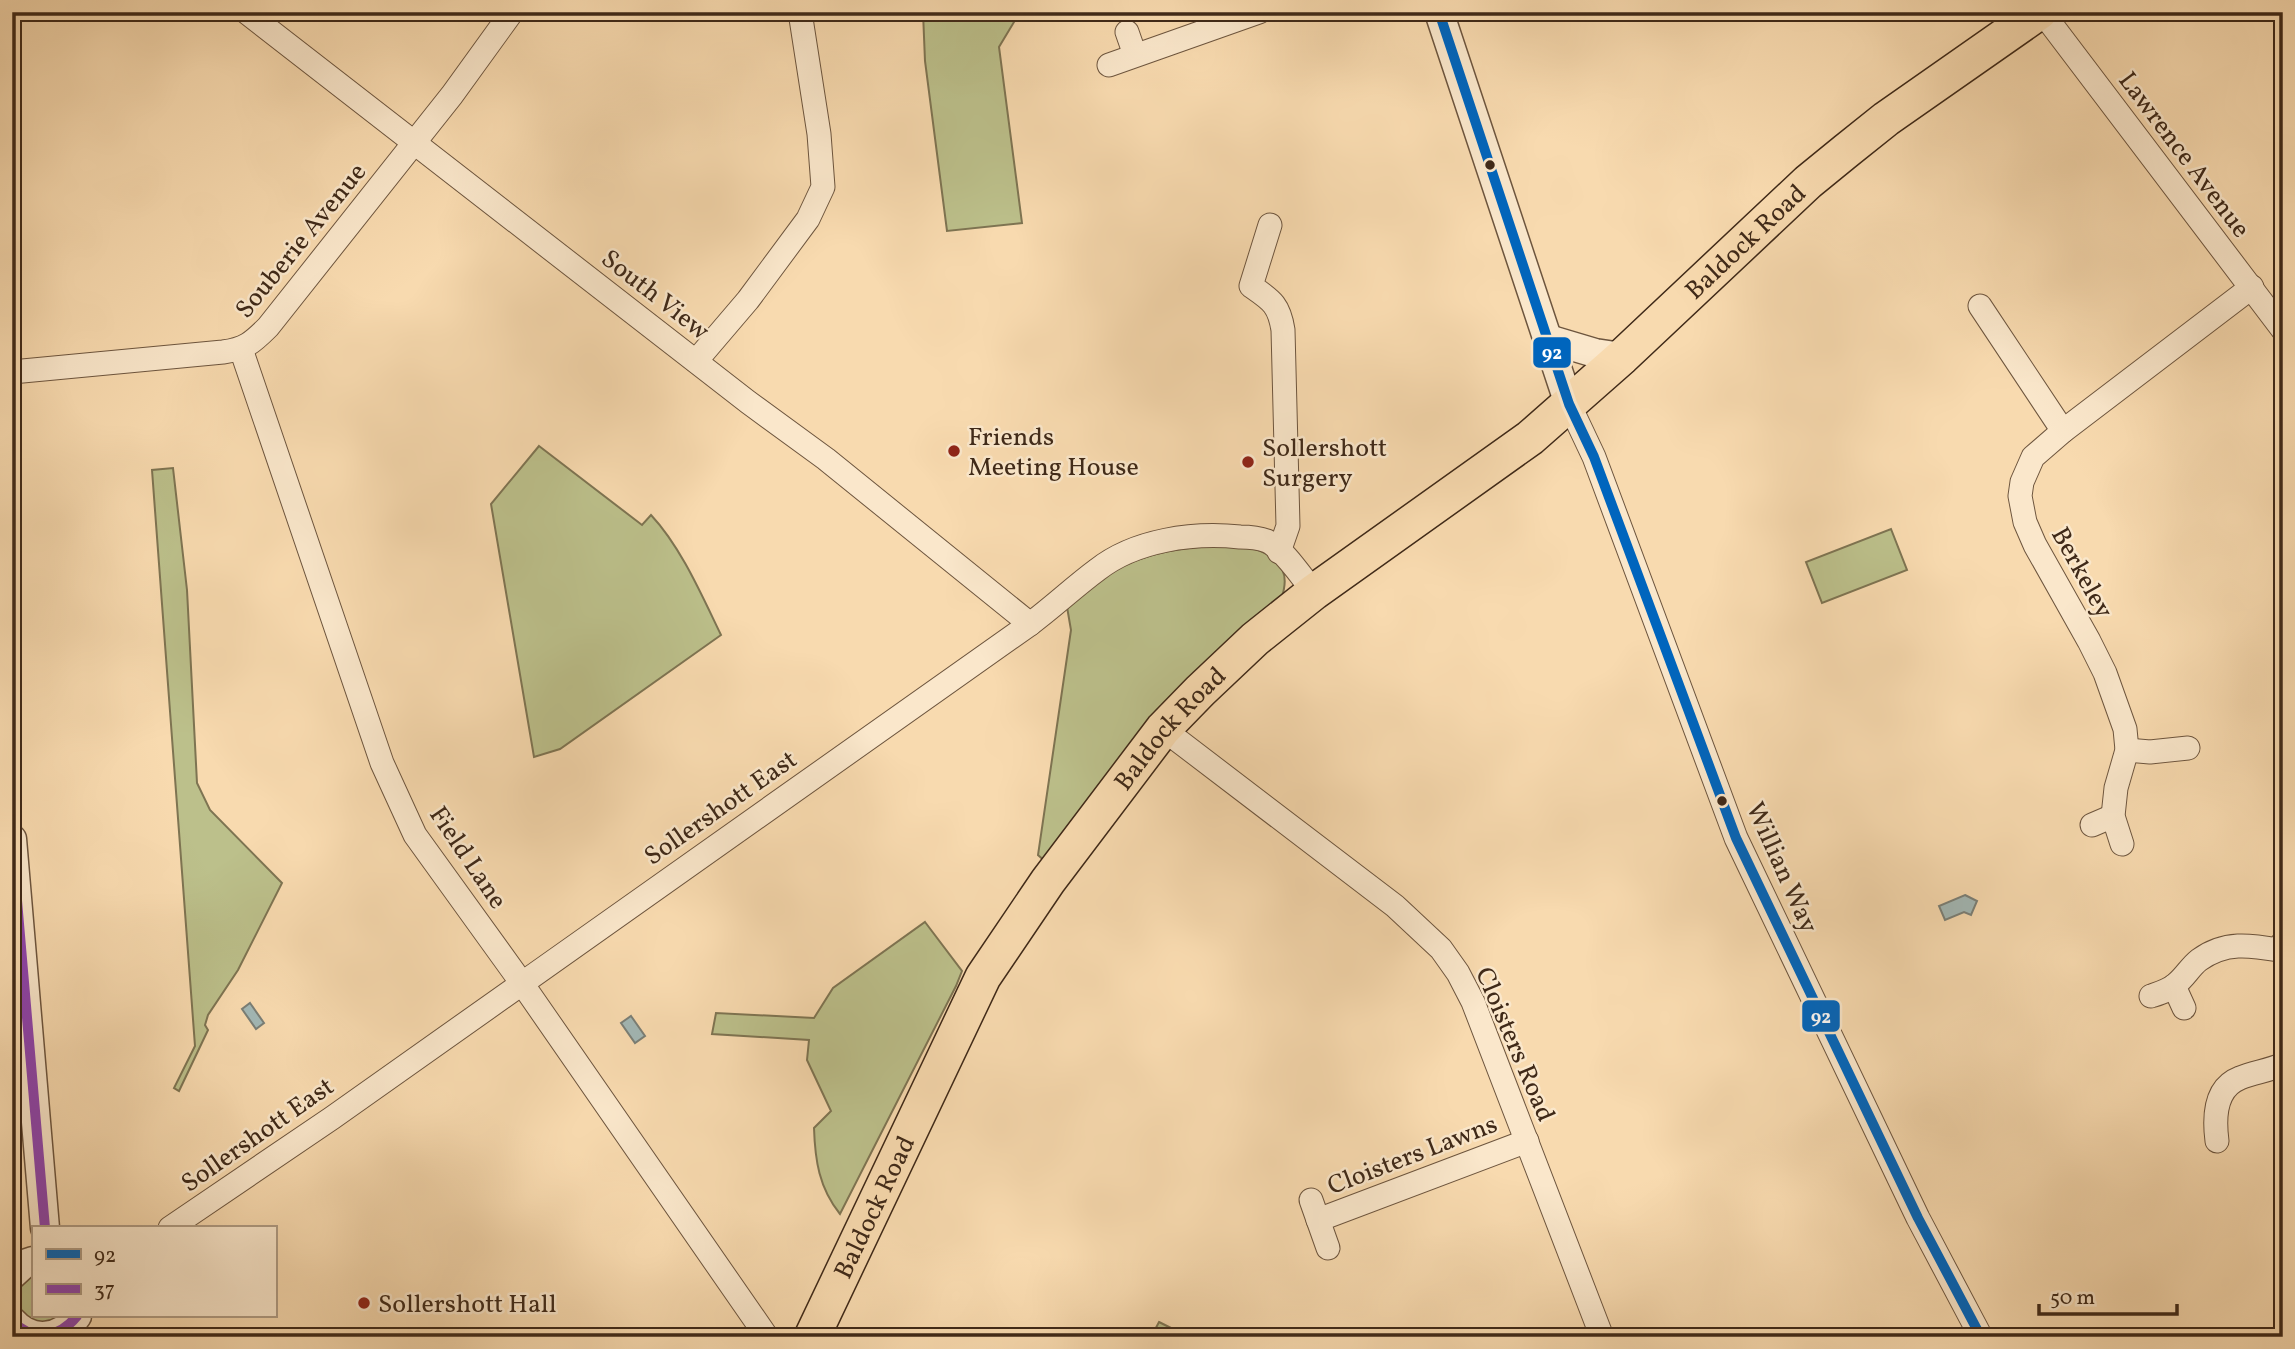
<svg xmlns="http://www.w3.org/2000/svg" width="2295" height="1349" font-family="Vollkorn,serif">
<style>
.green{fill:#bcc08b;stroke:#7e7452;stroke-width:2}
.water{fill:#a2b8b6;stroke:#7a7f77;stroke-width:2}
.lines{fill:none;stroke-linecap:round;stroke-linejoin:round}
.minor-casing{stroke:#6d553e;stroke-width:25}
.tertiary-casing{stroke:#6d553e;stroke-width:31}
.primary-casing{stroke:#3f2918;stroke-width:38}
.minor{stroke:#fae7cb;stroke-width:23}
.tertiary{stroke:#fae7cb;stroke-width:28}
.primary{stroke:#f8daaf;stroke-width:35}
.bus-1-casing{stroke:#fae7cb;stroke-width:16}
.bus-2-casing{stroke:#fae7cb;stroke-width:16}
.bus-1{stroke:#0065bd;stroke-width:10}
.bus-2{stroke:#8e44ad;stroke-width:10}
.bus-dot{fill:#3f2918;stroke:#fae7cb;stroke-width:2.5}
.poi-dot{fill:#8f2418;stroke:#fae7cb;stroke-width:2.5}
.labels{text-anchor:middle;stroke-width:5;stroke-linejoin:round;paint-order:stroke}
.street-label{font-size:26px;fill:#3f2918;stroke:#fae7cb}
.poi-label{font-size:26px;fill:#3f2918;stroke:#fae7cb;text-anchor:start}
.line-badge{stroke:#fae7cb;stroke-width:2.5}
.badge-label{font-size:19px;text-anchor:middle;font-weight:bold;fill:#fff}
</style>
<rect width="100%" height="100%" fill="#f8daaf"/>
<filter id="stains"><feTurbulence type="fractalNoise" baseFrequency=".00286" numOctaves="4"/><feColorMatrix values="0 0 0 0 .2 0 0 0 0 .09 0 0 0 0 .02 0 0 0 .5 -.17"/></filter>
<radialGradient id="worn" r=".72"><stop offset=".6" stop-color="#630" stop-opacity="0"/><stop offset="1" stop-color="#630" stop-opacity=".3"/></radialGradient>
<g class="green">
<path d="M923,12h97l-21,35 23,176 -75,8 -22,-170z"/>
<path d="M539,446l103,79 9,-10c30,32 51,81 70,120l-161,114 -26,8 -43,-253z"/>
<path d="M173,468l14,122 10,193 13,27 72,73 -44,87 -30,45 -3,10 3,5 -29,61 -5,-3 21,-42 -43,-576z"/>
<path d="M1891,529l16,41 -85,33 -16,-41z"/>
<path d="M1239,543c29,10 56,19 42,56l-235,263 -8,-7 33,-225 -4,-23c14,-11 28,-25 43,-34 39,-24 85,-26 129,-30z"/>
<path d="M925,922l37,49 -6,15 -116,228c-21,-26 -25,-54 -26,-86l17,-17 -24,-51 2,-20 -97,-6 4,-21 98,5 19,-30z"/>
<path d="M33,1274v42h29c-25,16 -52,1 -43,-30z"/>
<path d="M1159,1322l30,15h-38z"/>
</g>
<g class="water">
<path d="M1965,895l12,6 -6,14 -7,-3 -19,8 -6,-14z"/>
<path d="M250,1003l14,20 -8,6 -14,-20z"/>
<path d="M631,1016l14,20 -10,7 -14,-20z"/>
</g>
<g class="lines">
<g class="minor-casing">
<g id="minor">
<path d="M246,12l502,390 78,57 204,165"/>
<path d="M2042,12l241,318"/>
<path d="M1127,32l8,23"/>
<path d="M1109,65l150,-53"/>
<path d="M1270,225l-19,61c20,14 28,18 32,44l5,196 -9,26"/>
<path d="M1980,306l83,125"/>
<path d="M241,349l141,414 33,72 106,147 246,355"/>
<path d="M696,361l52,-61 60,-81 15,-32 -4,-53 -19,-122"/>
<path d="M12,372l211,-20c22,-3 29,-9 45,-25l184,-232 60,-83"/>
<path d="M1569,404l25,53 142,381 182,380 63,119"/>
<path d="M1163,729l232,177 46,43 17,24 15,29 129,335"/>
<path d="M2127,750l23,2 38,-4"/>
<path d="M2092,825l21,-9"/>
<path d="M2122,844l-9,-28 3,-28 11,-38 -2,-21 -20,-56 -16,-32 -54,-96 -10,-23 -5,-26 2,-14 11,-25 30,-26 189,-144"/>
<path d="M2174,986l10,22"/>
<path d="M2151,996c9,-3 19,-6 25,-12 9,-7 14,-17 23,-24 26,-19 51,-15 80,-10l4,-8"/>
<path d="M2217,1141c-3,-23 -3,-53 23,-63 14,-6 29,-7 43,-14"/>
<path d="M1311,1200l17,48"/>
<path d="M1318,1220l209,-79"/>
<path d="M170,1228l162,-110 698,-494c23,-17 44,-37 67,-54 38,-30 96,-38 143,-33 9,0 19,1 27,4 16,7 36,38 47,51"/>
</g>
</g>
<g class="tertiary-casing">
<g id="tertiary">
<path d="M1439,12l130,392"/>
<path d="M1548,339l47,14 27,4"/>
<path d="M12,839l33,389"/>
<path d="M12,1275l12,-11 9,-3"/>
<path d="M12,1321c19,22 49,19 65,-5"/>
</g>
</g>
<g class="primary-casing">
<g id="primary">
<path id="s1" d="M812,1337l171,-360 65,-96 115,-152 37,-38 55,-52 59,-47 216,-154 92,-81 186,-175 38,-31 40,-32 153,-107"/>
</g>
</g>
<use href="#minor" class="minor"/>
<use href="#tertiary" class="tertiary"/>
<use href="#primary" class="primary"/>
<g class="bus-1-casing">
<path id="bus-1" d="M1439,12l130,392 25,53 142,381 182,380 63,119"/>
</g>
<g class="bus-2-casing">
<g id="bus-2">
<path d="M12,842l33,386"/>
<path d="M12,1321c22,21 46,18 65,-5"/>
</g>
</g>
<use href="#bus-1" class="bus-1"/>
<use href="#bus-2" class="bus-2"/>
</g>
<g class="bus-dot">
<circle cx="1490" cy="165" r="6"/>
<circle cx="1722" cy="801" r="6"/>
</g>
<g class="poi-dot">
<circle cx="954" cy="451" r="7"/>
<circle cx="1248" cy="462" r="7"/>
<circle cx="364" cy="1303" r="7"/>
</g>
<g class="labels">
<g class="street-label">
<text transform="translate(2185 154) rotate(53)" y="9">Lawrence Avenue</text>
<text transform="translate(300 240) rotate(-51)" y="9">Souberie Avenue</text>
<text dy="9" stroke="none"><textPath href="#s1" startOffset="1466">Baldock Road</textPath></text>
<text transform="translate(656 294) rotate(38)" y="9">South View</text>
<text transform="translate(2083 572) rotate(61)" y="9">Berkeley</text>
<text dy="9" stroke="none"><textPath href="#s1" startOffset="710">Baldock Road</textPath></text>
<text transform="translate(720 807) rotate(-35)" y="9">Sollershott East</text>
<text transform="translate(469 857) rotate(56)" y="9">Field Lane</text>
<text transform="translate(1783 867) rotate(66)" y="9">Willian Way</text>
<text transform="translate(1516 1044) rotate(67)" y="9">Cloisters Road</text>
<text transform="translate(257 1134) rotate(-35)" y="9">Sollershott East</text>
<text transform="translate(1412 1154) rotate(-21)" y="9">Cloisters Lawns</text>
<text dy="9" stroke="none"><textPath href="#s1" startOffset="144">Baldock Road</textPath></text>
</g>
<g class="poi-label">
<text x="968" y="445">Friends<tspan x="968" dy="30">Meeting House</tspan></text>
<text x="1262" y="456">Sollershott<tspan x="1262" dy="30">Surgery</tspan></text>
<text x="378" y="1312">Sollershott Hall</text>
</g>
</g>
<g class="line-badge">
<rect x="1532" y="336" width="40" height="33" rx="7" fill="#0065bd"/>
<rect x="1801" y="999" width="40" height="34" rx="7" fill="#0065bd"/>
</g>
<g class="badge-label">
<text x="1552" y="359">92</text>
<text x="1821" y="1023">92</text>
</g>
<rect width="2295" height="1349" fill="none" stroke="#f8daaf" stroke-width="42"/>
<rect x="14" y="14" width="2267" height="1321" fill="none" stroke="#3f2918" stroke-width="3.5"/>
<rect x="21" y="21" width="2253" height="1307" fill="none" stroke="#3f2918" stroke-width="2"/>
<rect x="32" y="1226" width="245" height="91" fill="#fae7cb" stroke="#af9b83" stroke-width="2"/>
<rect x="46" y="1249" width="35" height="10" fill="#0065bd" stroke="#af9b83" stroke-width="2"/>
<text x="94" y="1262" font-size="21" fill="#3f2918">92</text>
<rect x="46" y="1284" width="35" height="10" fill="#8e44ad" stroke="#af9b83" stroke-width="2"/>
<text x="94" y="1296" font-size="21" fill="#3f2918">37</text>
<path d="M2039 1304v10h138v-10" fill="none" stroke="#3f2918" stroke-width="3.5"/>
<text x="2050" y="1304" font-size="21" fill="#3f2918" stroke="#fae7cb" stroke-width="5" paint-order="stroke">50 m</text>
<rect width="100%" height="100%" filter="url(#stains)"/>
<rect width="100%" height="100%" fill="url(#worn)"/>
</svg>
